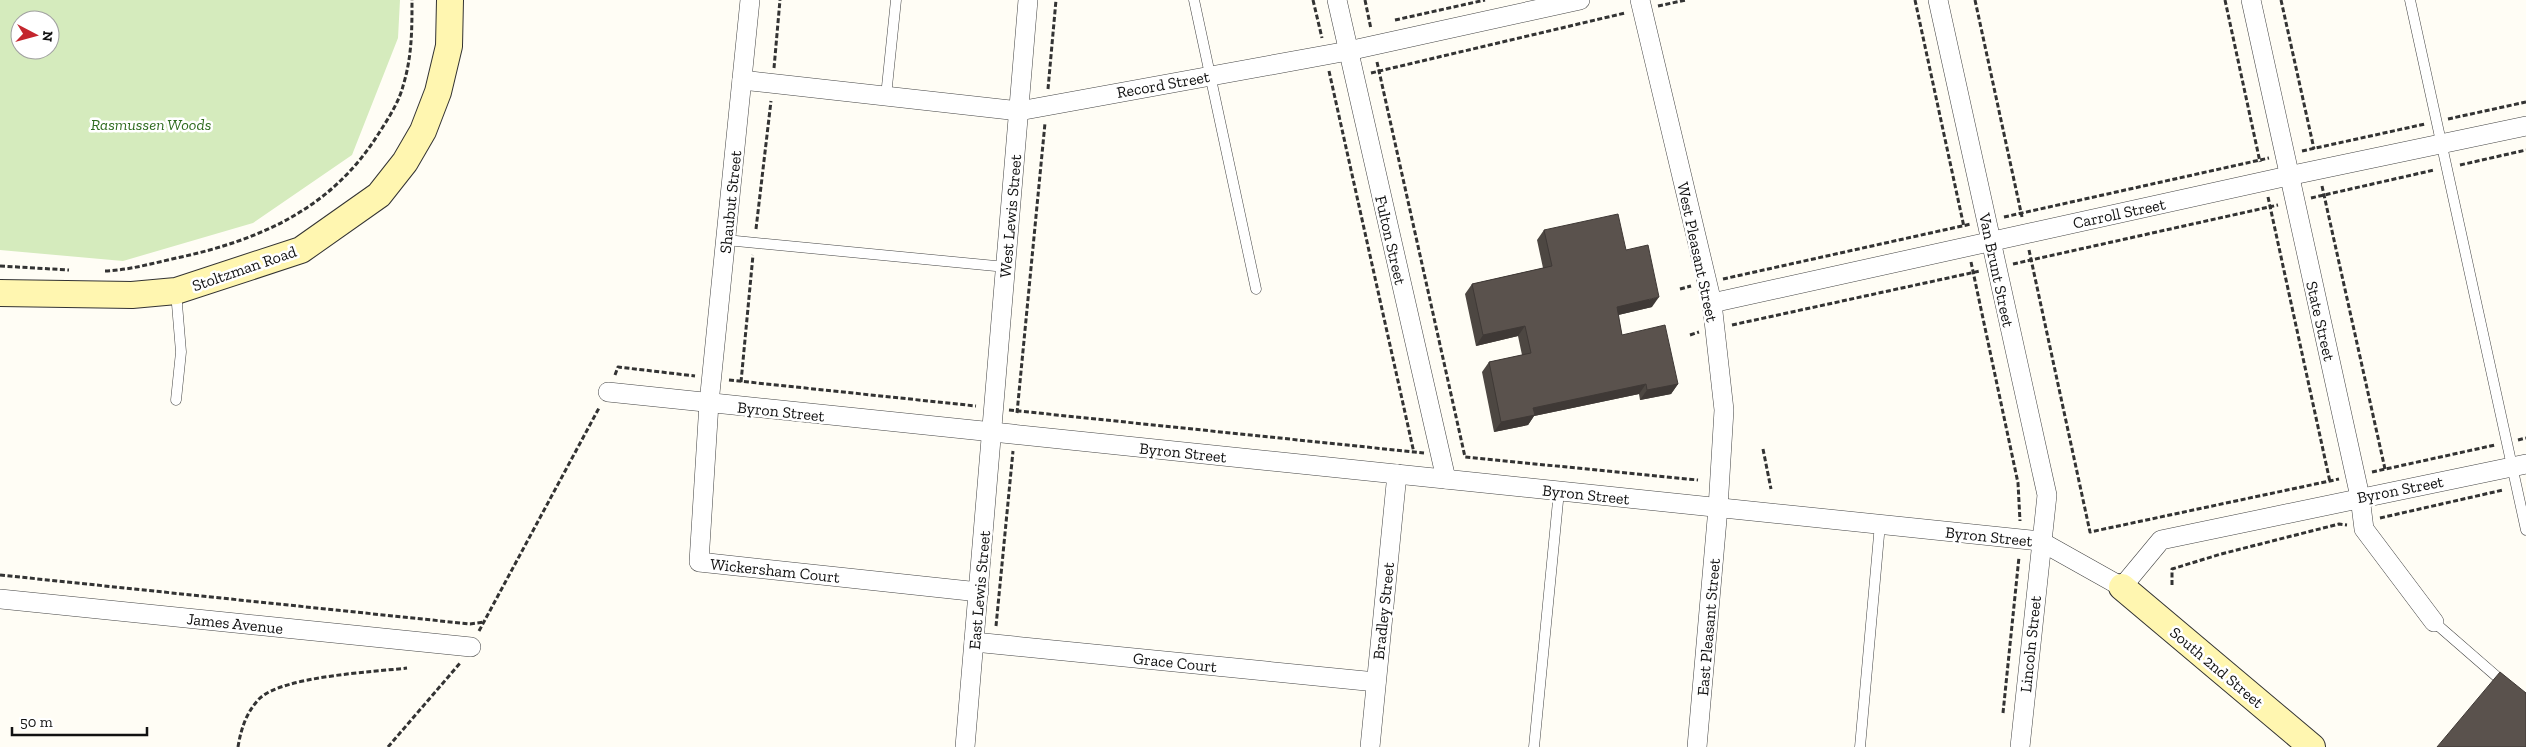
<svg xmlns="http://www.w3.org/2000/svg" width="2526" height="747" font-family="'Zilla Slab',serif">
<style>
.green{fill:#d5ebbd;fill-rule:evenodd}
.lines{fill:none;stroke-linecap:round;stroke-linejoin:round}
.lane-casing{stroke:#444;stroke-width:11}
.street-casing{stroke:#444;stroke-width:20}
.secondary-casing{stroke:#333;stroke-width:28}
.path{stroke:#333;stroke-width:3;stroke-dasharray:5 2.5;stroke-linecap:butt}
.lane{stroke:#fff;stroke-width:10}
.street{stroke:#fff;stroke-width:19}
.secondary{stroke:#fff6b0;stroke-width:26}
.wall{fill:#4d4742}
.shaded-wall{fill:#3f3936}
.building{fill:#5a524d;stroke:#3f3936}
.labels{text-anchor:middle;stroke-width:5;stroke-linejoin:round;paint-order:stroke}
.street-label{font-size:16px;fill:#111;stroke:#fff}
.park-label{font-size:16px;font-style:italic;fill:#2f6b1f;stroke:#fff}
</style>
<rect width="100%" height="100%" fill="#fffdf5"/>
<path class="green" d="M0,0h400l-2,38 -46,117 -99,68 -130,38 -123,-11zM20,20h30v30h-30z"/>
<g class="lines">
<g class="lane-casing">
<g id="lane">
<path d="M1194,0l62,289"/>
<path d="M2410,0l116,530"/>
<path d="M886,96l10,-96"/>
<path d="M726,240l280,27"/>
<path d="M176,292l5,60 -5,48"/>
<path d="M2434,622l92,80"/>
<path d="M1534,747l25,-256"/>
<path d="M1860,747l20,-223"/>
</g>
</g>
<g class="street-casing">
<g id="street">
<path d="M750,0l-41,403 -10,159 280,30"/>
<path d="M1337,0l109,479"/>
<path d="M1640,0l72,303 12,107 -6,98 -21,239"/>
<path d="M1938,0l109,495 -27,252"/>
<path d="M2251,0l109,497 4,32 70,93"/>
<path d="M742,80l277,31 329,-60 232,-51"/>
<path d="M1712,303l576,-127 238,-50"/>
<path d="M608,392l1432,149 82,46 39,-47 365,-76"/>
<path d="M0,599l471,48"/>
<path d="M974,642l402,40"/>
<path d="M965,747l63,-747"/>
<path d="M1370,747l27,-273"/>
</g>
</g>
<g class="secondary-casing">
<g id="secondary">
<path d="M0,293l132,2 44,-4 125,-41 78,-55 26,-33 18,-31 15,-39 11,-46 1,-46"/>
<path d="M2122,587l190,160"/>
</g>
</g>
<g class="path">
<path d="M1313,0l9,38"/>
<path d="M1365,0l6,29"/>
<path d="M1915,0l49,227"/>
<path d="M1975,0l47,217"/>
<path d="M2225,0l35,162"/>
<path d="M2281,0l33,149"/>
<path d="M1658,6l28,-6"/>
<path d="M1395,20l90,-20"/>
<path d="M1377,62l88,395 233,23"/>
<path d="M774,68l6,-68"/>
<path d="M1329,71l85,382"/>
<path d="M1371,73l254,-60"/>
<path d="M1048,89l8,-89"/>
<path d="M2448,119l78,-17"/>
<path d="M2302,151l123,-27"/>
<path d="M2460,165l66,-15"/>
<path d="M2322,186l63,283"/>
<path d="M2268,197l62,285"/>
<path d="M2311,198l123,-28"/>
<path d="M2004,217l265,-59"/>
<path d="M756,229l15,-128"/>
<path d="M2029,250l61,282 249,-53"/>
<path d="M1971,262l47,221 2,38"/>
<path d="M2013,264l265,-59"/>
<path d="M0,266l69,4"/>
<path d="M105,271c24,-1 45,-7 67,-12 86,-18 159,-49 207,-126 9,-14 20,-31 24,-47 9,-29 9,-56 9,-86"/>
<path d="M1723,279l248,-55"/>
<path d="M1680,289l11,-3"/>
<path d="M1732,325l248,-54"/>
<path d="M1690,335l9,-3"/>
<path d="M615,375l3,-8 77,9"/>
<path d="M729,380l247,26"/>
<path d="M741,382l12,-127"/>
<path d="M1009,410l415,43"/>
<path d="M1017,413l28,-290"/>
<path d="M2518,440l8,-2"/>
<path d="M1763,449l8,40"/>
<path d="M2372,472l123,-27"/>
<path d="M2380,518l123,-28"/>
<path d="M0,575l470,49 14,-2"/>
<path d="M2172,585v-16l49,-15 118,-30 8,1"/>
<path d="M996,626l17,-175"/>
<path d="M479,631l120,-223"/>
<path d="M2003,713l16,-156"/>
<path d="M238,747c3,-18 8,-34 21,-48 23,-23 115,-27 148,-31"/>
<path d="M388,747l73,-85"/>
</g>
<use href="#lane" class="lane"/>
<use href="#street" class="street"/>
<use href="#secondary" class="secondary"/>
</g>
<path class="wall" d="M1544,230l82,20 26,57 -34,8 4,20 56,49 -7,10 -31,6 -1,-6 -105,22 -6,9 -34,7 -12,-60 7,-10 33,-7 -4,-19 -42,10 -11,-52 7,-10 71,-16 -6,-28z"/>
<g class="shaded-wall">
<path d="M1659,297l-7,10 -42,10 7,-10z"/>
<path d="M1525,326l-7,10 -42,10 7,-11z"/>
<path d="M1646,384l-7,10 -105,22 -6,9 -34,7 7,-10 32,-14z"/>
<path d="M1678,384l-7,10 -31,6 7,-10z"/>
</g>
<g class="building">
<path d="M1618,214l8,36 22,-5 11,52 -42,10 5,28 43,-10 13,59 -31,6 -1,-6 -113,24 2,7 -34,7 -12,-60 42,-9 -6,-27 -42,9 -11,-51 80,-18 -8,-36z"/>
<path d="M2500,672l26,21v54h-89z"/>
</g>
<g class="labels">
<g class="street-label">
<text transform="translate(1163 84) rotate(-10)" y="6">Record Street</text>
<text transform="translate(730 202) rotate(-84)" y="6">Shaubut Street</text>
<text transform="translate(2119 213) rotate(-12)" y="6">Carroll Street</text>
<text transform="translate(1010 216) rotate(-85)" y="6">West Lewis Street</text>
<text transform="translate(1391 240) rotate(77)" y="6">Fulton Street</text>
<text transform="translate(1698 252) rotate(78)" y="6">West Pleasant Street</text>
<text transform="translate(244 268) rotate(-19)" y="6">Stoltzman Road</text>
<text transform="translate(1997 270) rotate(78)" y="6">Van Brunt Street</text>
<text transform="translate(2321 321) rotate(77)" y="6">State Street</text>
<text transform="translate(781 411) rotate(6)" y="6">Byron Street</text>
<text transform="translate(1183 452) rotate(6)" y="6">Byron Street</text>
<text transform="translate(2400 489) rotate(-11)" y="6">Byron Street</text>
<text transform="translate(1586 494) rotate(6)" y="6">Byron Street</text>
<text transform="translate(1989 536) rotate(6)" y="6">Byron Street</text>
<text transform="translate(775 570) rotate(6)" y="6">Wickersham Court</text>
<text transform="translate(979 590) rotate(-85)" y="6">East Lewis Street</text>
<text transform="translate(1383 611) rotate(-84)" y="6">Bradley Street</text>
<text transform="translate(235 623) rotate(6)" y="6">James Avenue</text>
<text transform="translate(1708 627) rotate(-85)" y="6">East Pleasant Street</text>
<text transform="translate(2030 644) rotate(-84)" y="6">Lincoln Street</text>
<text transform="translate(1175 662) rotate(6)" y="6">Grace Court</text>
<text transform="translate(2217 667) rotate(40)" y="6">South 2nd Street</text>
</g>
<g class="park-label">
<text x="151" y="130">Rasmussen Woods</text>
</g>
</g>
<g transform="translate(35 35) rotate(96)"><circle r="24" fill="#ffffff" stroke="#a0a0a0"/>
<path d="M0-4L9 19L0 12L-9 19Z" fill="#c4262e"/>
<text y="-8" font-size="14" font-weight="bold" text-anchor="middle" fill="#111111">N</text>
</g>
<path d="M12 727v8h135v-8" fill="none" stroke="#111111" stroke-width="2.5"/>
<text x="20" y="727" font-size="15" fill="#111111" stroke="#ffffff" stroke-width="4" paint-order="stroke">50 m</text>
</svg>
